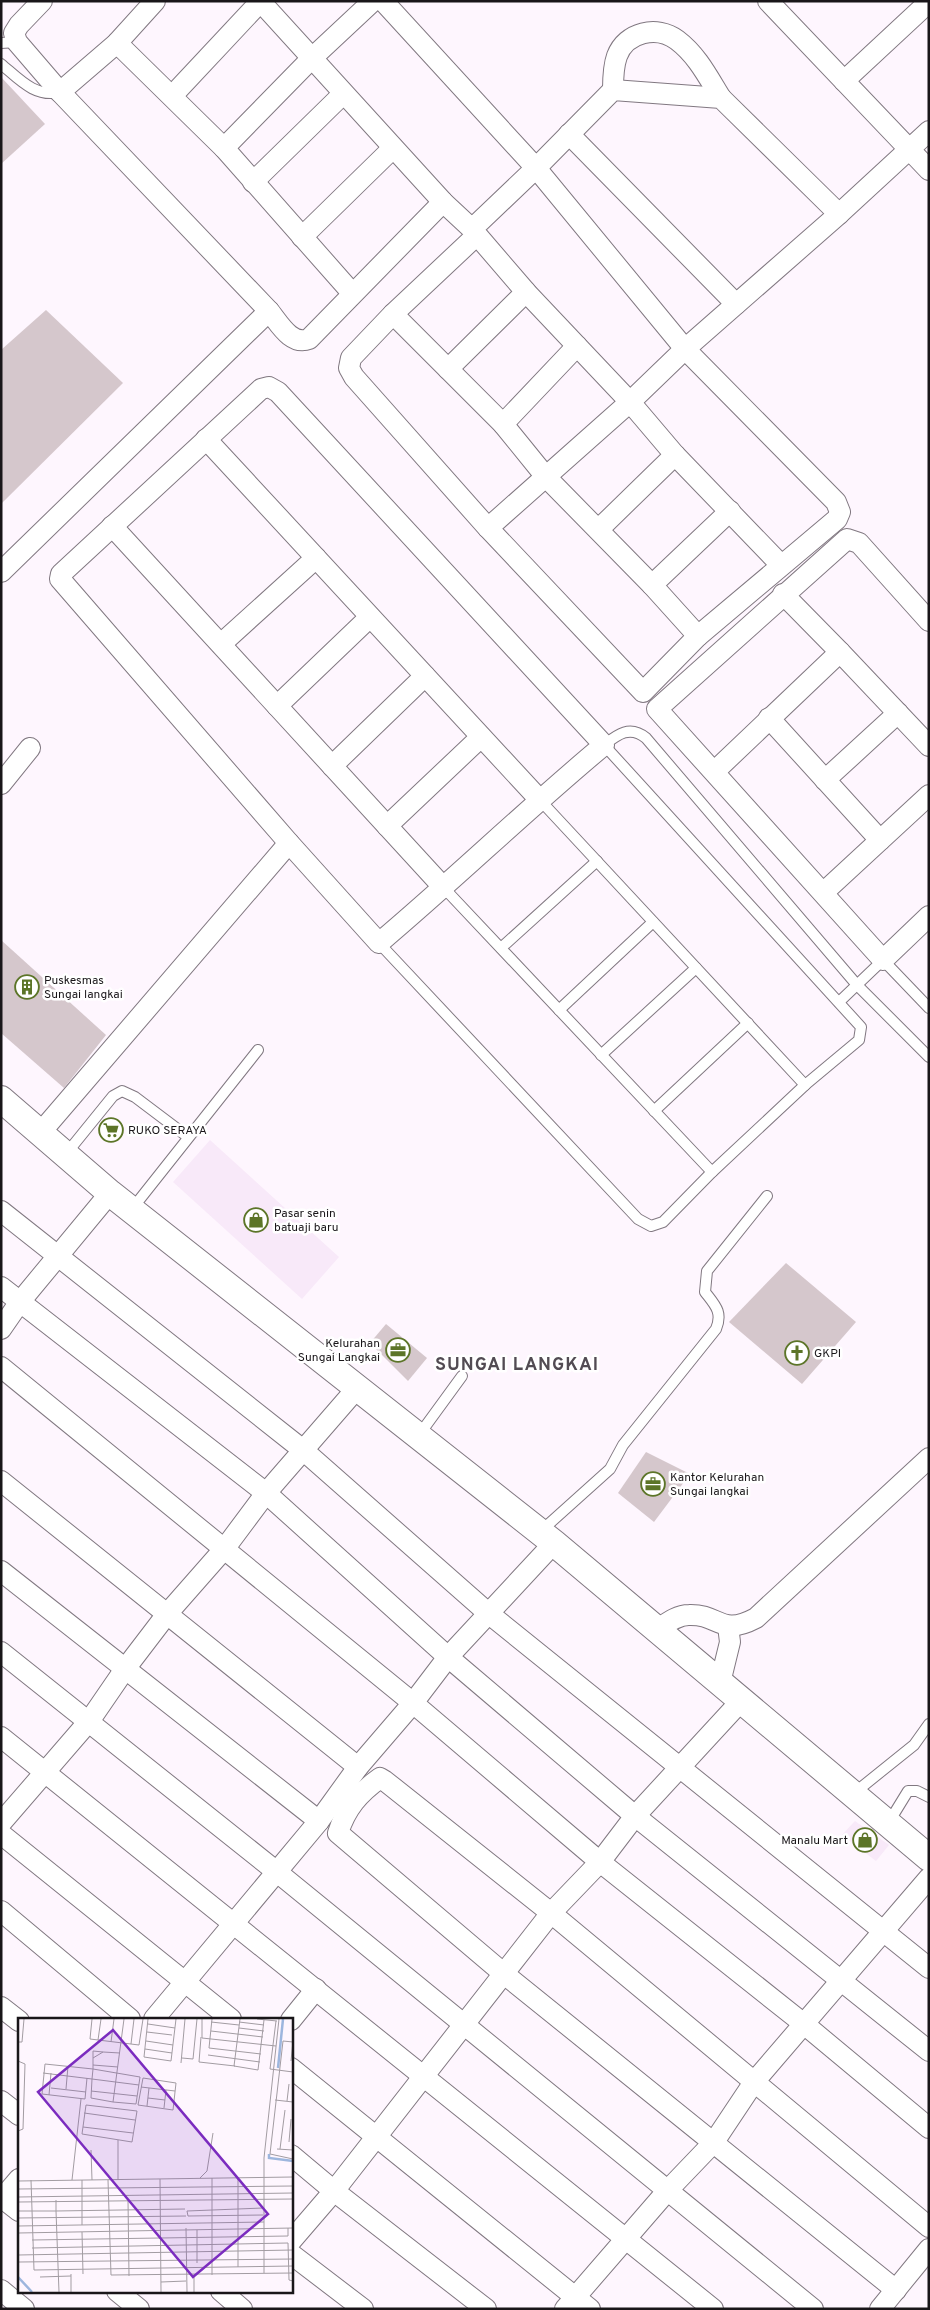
<svg xmlns="http://www.w3.org/2000/svg" width="930" height="2310" font-family="Overpass,sans-serif">
<style>
.built{fill:#f8e9f9}
.building{fill:#d5c7cc}
.lines{fill:none;stroke-linecap:round;stroke-linejoin:round}
.service-casing{stroke:#817881;stroke-width:12}
.minor-casing{stroke:#817881;stroke-width:22}
.tertiary-casing{stroke:#817881;stroke-width:28}
.service{stroke:#fff;stroke-width:10}
.minor{stroke:#fff;stroke-width:20}
.tertiary{stroke:#fff;stroke-width:26}
.labels{text-anchor:middle;stroke-width:5;stroke-linejoin:round;paint-order:stroke}
.poi-label{font-size:12px;fill:#191619;stroke:#fff;text-anchor:start}
.district-label{font-size:18px;font-weight:bold;letter-spacing:1px;fill:#524b53;stroke:#fff}
.inset-river{fill:none;stroke:#9db6de;stroke-width:2.5}
.inset-road{fill:none;stroke:#a29ca2;stroke-width:1}
.view{fill:#7b2cbf;fill-opacity:0.15;stroke:#7b2cbf;stroke-width:2.5}
.inset-edge{fill:none;stroke:#191619;stroke-width:2.5}
</style>
<rect width="100%" height="100%" fill="#fef6fe"/>
<g class="built">
<path d="M210,1140l129,117 -37,42 -129,-117z"/>
<path d="M855,1821l34,24 -13,16 -34,-26z"/>
</g>
<g class="building">
<path d="M1,77l44,47 -44,40z"/>
<path d="M46,310l77,73 -122,121v-154z"/>
<path d="M1,940l105,95 -42,53 -63,-55z"/>
<path d="M786,1263l70,59 -54,62 -73,-62z"/>
<path d="M386,1324l41,34 -19,23 -38,-38z"/>
<path d="M646,1452l44,22 -36,48 -36,-29z"/>
</g>
<g class="lines">
<g class="service-casing">
<g id="service">
<path d="M1,43l16,-1"/>
<path d="M1,64c18,15 34,34 59,28"/>
<path d="M539,799l266,286"/>
<path d="M444,888l268,284"/>
<path d="M379,943l259,276 13,7 12,-4 49,-50 93,-87 54,-45 2,-13 -257,-282c14,-11 26,-20 42,-7l211,247 72,72"/>
<path d="M501,948l96,-87"/>
<path d="M839,1002l44,-42 46,48"/>
<path d="M559,1010l94,-88"/>
<path d="M601,1055l95,-87"/>
<path d="M654,1111l94,-88"/>
<path d="M66,1154l47,-58 9,-5 13,6 53,40"/>
<path d="M132,1209l126,-159"/>
<path d="M419,1435l43,-59"/>
<path d="M541,1531l69,-62 13,-24 93,-116c7,-17 -1,-24 -11,-37l2,-21 60,-75"/>
<path d="M853,1794l61,-49 15,-21"/>
<path d="M889,1822l19,-31h9l12,6"/>
</g>
</g>
<g class="minor-casing">
<g id="minor">
<path d="M42,1l-23,24 -5,8 3,9 43,50 209,219c10,12 22,35 40,28l134,-137"/>
<path d="M260,1l183,201 29,27 64,-61 149,181 151,153 4,10 -3,7 -139,117 -55,56 -155,-164 -134,-151 -5,-9 2,-10 42,-44 84,-79 49,57 104,110 45,53 106,110"/>
<path d="M383,1l153,167 77,-78 108,8 118,116"/>
<path d="M768,1l161,169"/>
<path d="M117,43l107,105 128,145"/>
<path d="M844,81l85,-79"/>
<path d="M613,90c0,-11 0,-23 4,-34 9,-24 40,-31 60,-16 20,15 31,37 44,58"/>
<path d="M60,92l57,-49 38,-42"/>
<path d="M172,96l88,-94"/>
<path d="M569,134l167,170"/>
<path d="M224,148l88,-90 61,-57"/>
<path d="M253,182l90,-88"/>
<path d="M302,237l91,-89"/>
<path d="M393,314l110,110 43,53 106,108 46,51"/>
<path d="M448,369l78,-77"/>
<path d="M269,387l9,5 326,353c-77,64 -148,133 -225,198l-90,-100 -229,-264 1,-5 200,-185z"/>
<path d="M503,424l74,-78"/>
<path d="M206,439l333,360"/>
<path d="M112,526l332,362"/>
<path d="M488,528l142,-126 55,-53 154,-135 90,-83"/>
<path d="M599,529l76,-74"/>
<path d="M1,572l268,-261"/>
<path d="M652,585l78,-74"/>
<path d="M783,594l57,58 89,94"/>
<path d="M929,621l-70,-78 -12,-4 -190,170 226,251 46,-44"/>
<path d="M221,644l95,-86"/>
<path d="M277,706l93,-89"/>
<path d="M769,718l111,122"/>
<path d="M332,766l93,-90"/>
<path d="M715,771l125,-119"/>
<path d="M825,780l73,-67"/>
<path d="M1,784l29,-36"/>
<path d="M387,826l94,-89"/>
<path d="M824,892l105,-97"/>
<path d="M41,1132l248,-289"/>
<path d="M1,1211l302,239 185,163 441,355"/>
<path d="M1,1287l265,206 182,164 187,159 294,235"/>
<path d="M1,1329l18,-26 91,-110"/>
<path d="M1,1367l412,336 187,159 204,162 125,104"/>
<path d="M1,1481l357,286"/>
<path d="M1,1571l318,250"/>
<path d="M658,1629c9,-6 19,-14 31,-14 31,-1 31,22 67,3l173,-160"/>
<path d="M1,1652l276,220 536,437"/>
<path d="M720,1683l10,-41 -2,-16"/>
<path d="M1,1737l712,572"/>
<path d="M1,1823l89,-103 35,-51 42,-55 58,-66 41,-55 92,-106"/>
<path d="M1,1834l230,185"/>
<path d="M1,1911l129,108"/>
<path d="M1,2007l18,14"/>
<path d="M154,2019l165,-198 39,-54 55,-64 35,-46 106,-114"/>
<path d="M291,2020l25,-31"/>
<path d="M291,2068l299,241"/>
<path d="M1,2101l18,14"/>
<path d="M291,2155l43,36 152,118"/>
<path d="M1,2197l18,14"/>
<path d="M1,2200l18,-21"/>
<path d="M291,2241l43,-50 217,-278 49,-51 35,-46 106,-115"/>
<path d="M291,2254l72,55"/>
<path d="M1,2290l23,19"/>
<path d="M896,2290l-393,-317 -165,-140c8,-25 21,-40 42,-55l5,3 166,132 378,314"/>
<path d="M117,2291l22,18"/>
<path d="M221,2291l21,18"/>
<path d="M565,2309l103,-119 46,-48 40,-60 175,-204"/>
<path d="M880,2309l49,-60"/>
</g>
</g>
<g class="tertiary-casing">
<path id="tertiary" d="M1,1099l109,94 444,350 375,315"/>
</g>
<use href="#service" class="service"/>
<use href="#minor" class="minor"/>
<use href="#tertiary" class="tertiary"/>
</g>
<defs>
<g id="building-ring" transform="scale(1.25)"><circle r="9.5" fill="#fff" stroke="#5c7528" stroke-width="1.5"/><path d="M-4-6H4V6H1V3H-1V6H-4ZM-2.5-4.3h1.7v1.8h-1.7ZM.8-4.3h1.7v1.8H.8ZM-2.5-1h1.7V.8h-1.7ZM.8-1h1.7V.8H.8Z" fill="#5c7528"/></g>
<g id="supermarket-ring" transform="scale(1.25)"><circle r="9.5" fill="#fff" stroke="#5c7528" stroke-width="1.5"/><path d="M-6-5.5h2.5l.6 2H6L4.5 2H-2.5L-4.4-4H-6ZM-1.5 3.2a1.3 1.3 0 1 0 .1 0ZM3 3.2a1.3 1.3 0 1 0 .1 0Z" fill="#5c7528"/></g>
<g id="shop-ring" transform="scale(1.25)"><circle r="9.5" fill="#fff" stroke="#5c7528" stroke-width="1.5"/><path d="M-5-2.5h2.3a2.7 3.5 0 0 1 5.4 0H5L5.5 6h-11ZM-1.5-2.5h3a1.5 2.3 0 0 0-3 0Z" fill="#5c7528"/></g>
<g id="office-ring" transform="scale(1.25)"><circle r="9.5" fill="#fff" stroke="#5c7528" stroke-width="1.5"/><path d="M-6-3h4V-5.5h4V-3h4V5H-6ZM-1-4.5V-3h2v-1.5ZM-6 0V1H6V0Z" fill="#5c7528"/></g>
<g id="church-ring" transform="scale(1.25)"><circle r="9.5" fill="#fff" stroke="#5c7528" stroke-width="1.5"/><path d="M-1.2-6h2.4v3.5h3.3v2.4h-3.3V6h-2.4V-.1h-3.3v-2.4h3.3Z" fill="#5c7528"/></g>
</defs>
<g fill-rule="evenodd">
<use href="#building-ring" x="27" y="987"/>
<use href="#supermarket-ring" x="111" y="1130"/>
<use href="#shop-ring" x="256" y="1220"/>
<use href="#office-ring" x="398" y="1350"/>
<use href="#church-ring" x="797" y="1353"/>
<use href="#office-ring" x="653" y="1484"/>
<use href="#shop-ring" x="865" y="1840"/>
</g>
<g class="labels">
<g class="poi-label">
<text x="44" y="984">Puskesmas<tspan x="44" dy="14">Sungai langkai</tspan></text>
<text x="128" y="1134">RUKO SERAYA</text>
<text x="274" y="1217">Pasar senin<tspan x="274" dy="14">batuaji baru</tspan></text>
<text x="380" y="1347" text-anchor="end">Kelurahan<tspan x="380" dy="14">Sungai Langkai</tspan></text>
<text x="814" y="1357">GKPI</text>
<text x="670" y="1481">Kantor Kelurahan<tspan x="670" dy="14">Sungai langkai</tspan></text>
<text x="848" y="1844" text-anchor="end">Manalu Mart</text>
</g>
<g class="district-label">
<text x="517" y="1370">SUNGAI LANGKAI</text>
</g>
</g>
<g transform="translate(18 2018)">
<rect width="275" height="275" fill="#fef6fe"/>
<path class="inset-river" d="M260,50l5,-49M251,136v4l24,3M0,259l14,15"/>
<path class="inset-road" d="M74,1l-2,20 49,6 4,-26M130,1l-4,38 27,4 5,-42M184,1v19l74,8M194,1l-3,29 52,6M222,1l-6,47 24,4 6,-50M239,1l20,2M258,3l-6,48 23,3M193,4l28,3M221,4l25,3M130,6l27,4M221,10l25,3M193,13l52,6M129,14l25,3M183,19l-2,25 36,4M80,22l3,-21M128,23l27,4M0,24h4l2,-23M93,24l3,-23M275,24l-10,-1 -13,113 23,5M113,26l3,-25M127,31l27,4M190,37l52,7M75,40v-7l10,1M164,40l11,1 4,-40M0,43l7,3 -2,65 -5,2M273,43l2,-20M163,45l4,-44M75,47l25,2M25,55l49,6 1,-10 47,8 -4,27 -23,-2 -22,-4 1,-19 47,6M69,60l-2,21 -43,-5 3,-30 48,5v-11l10,-6 17,1M125,60l33,5 -3,27 -35,-5zM123,69l34,4M33,70l35,4M48,71l2,-23M73,73l46,5M31,77l2,-22M130,80l17,2M257,82l18,2M269,83l2,-17M95,84l11,-83M68,87l51,6 -5,31 -50,-8zM129,88l2,-18M146,90l2,-18M66,95l51,7M65,109l50,6M271,124l2,-23M259,131l16,1M262,131l5,-39M73,132l1,30M182,160l7,-7 6,-38M194,160v97M142,161l1,113M13,162l3,90 259,-4M54,162l9,-81M90,162l3,95 182,-2M100,162v-40M0,163l275,-4M0,171l275,-3M0,179l275,-4M38,182v11l129,-2M110,182l1,76M0,184l275,-3M245,190l-76,3 1,5 75,-1M0,193h38l3,81M0,200l168,-2M64,207v-45M0,208l246,-4M168,210l1,64M179,212v33M64,214l1,42M0,215l275,-5M14,222l256,-4v-8M14,230l256,-5 1,37 4,1M0,237l275,-5M1,244l274,-3M220,249v-89M246,255v-115l15,-139M176,257v17M22,259l31,-1M143,264l25,-1M53,274v-18"/>
<path class="view" d="M95,12l155,184 -75,63 -155,-185z"/>
<rect width="275" height="275" class="inset-edge"/>
</g>
<rect width="930" height="2310" fill="none" stroke="#191619" stroke-width="5"/>
</svg>
